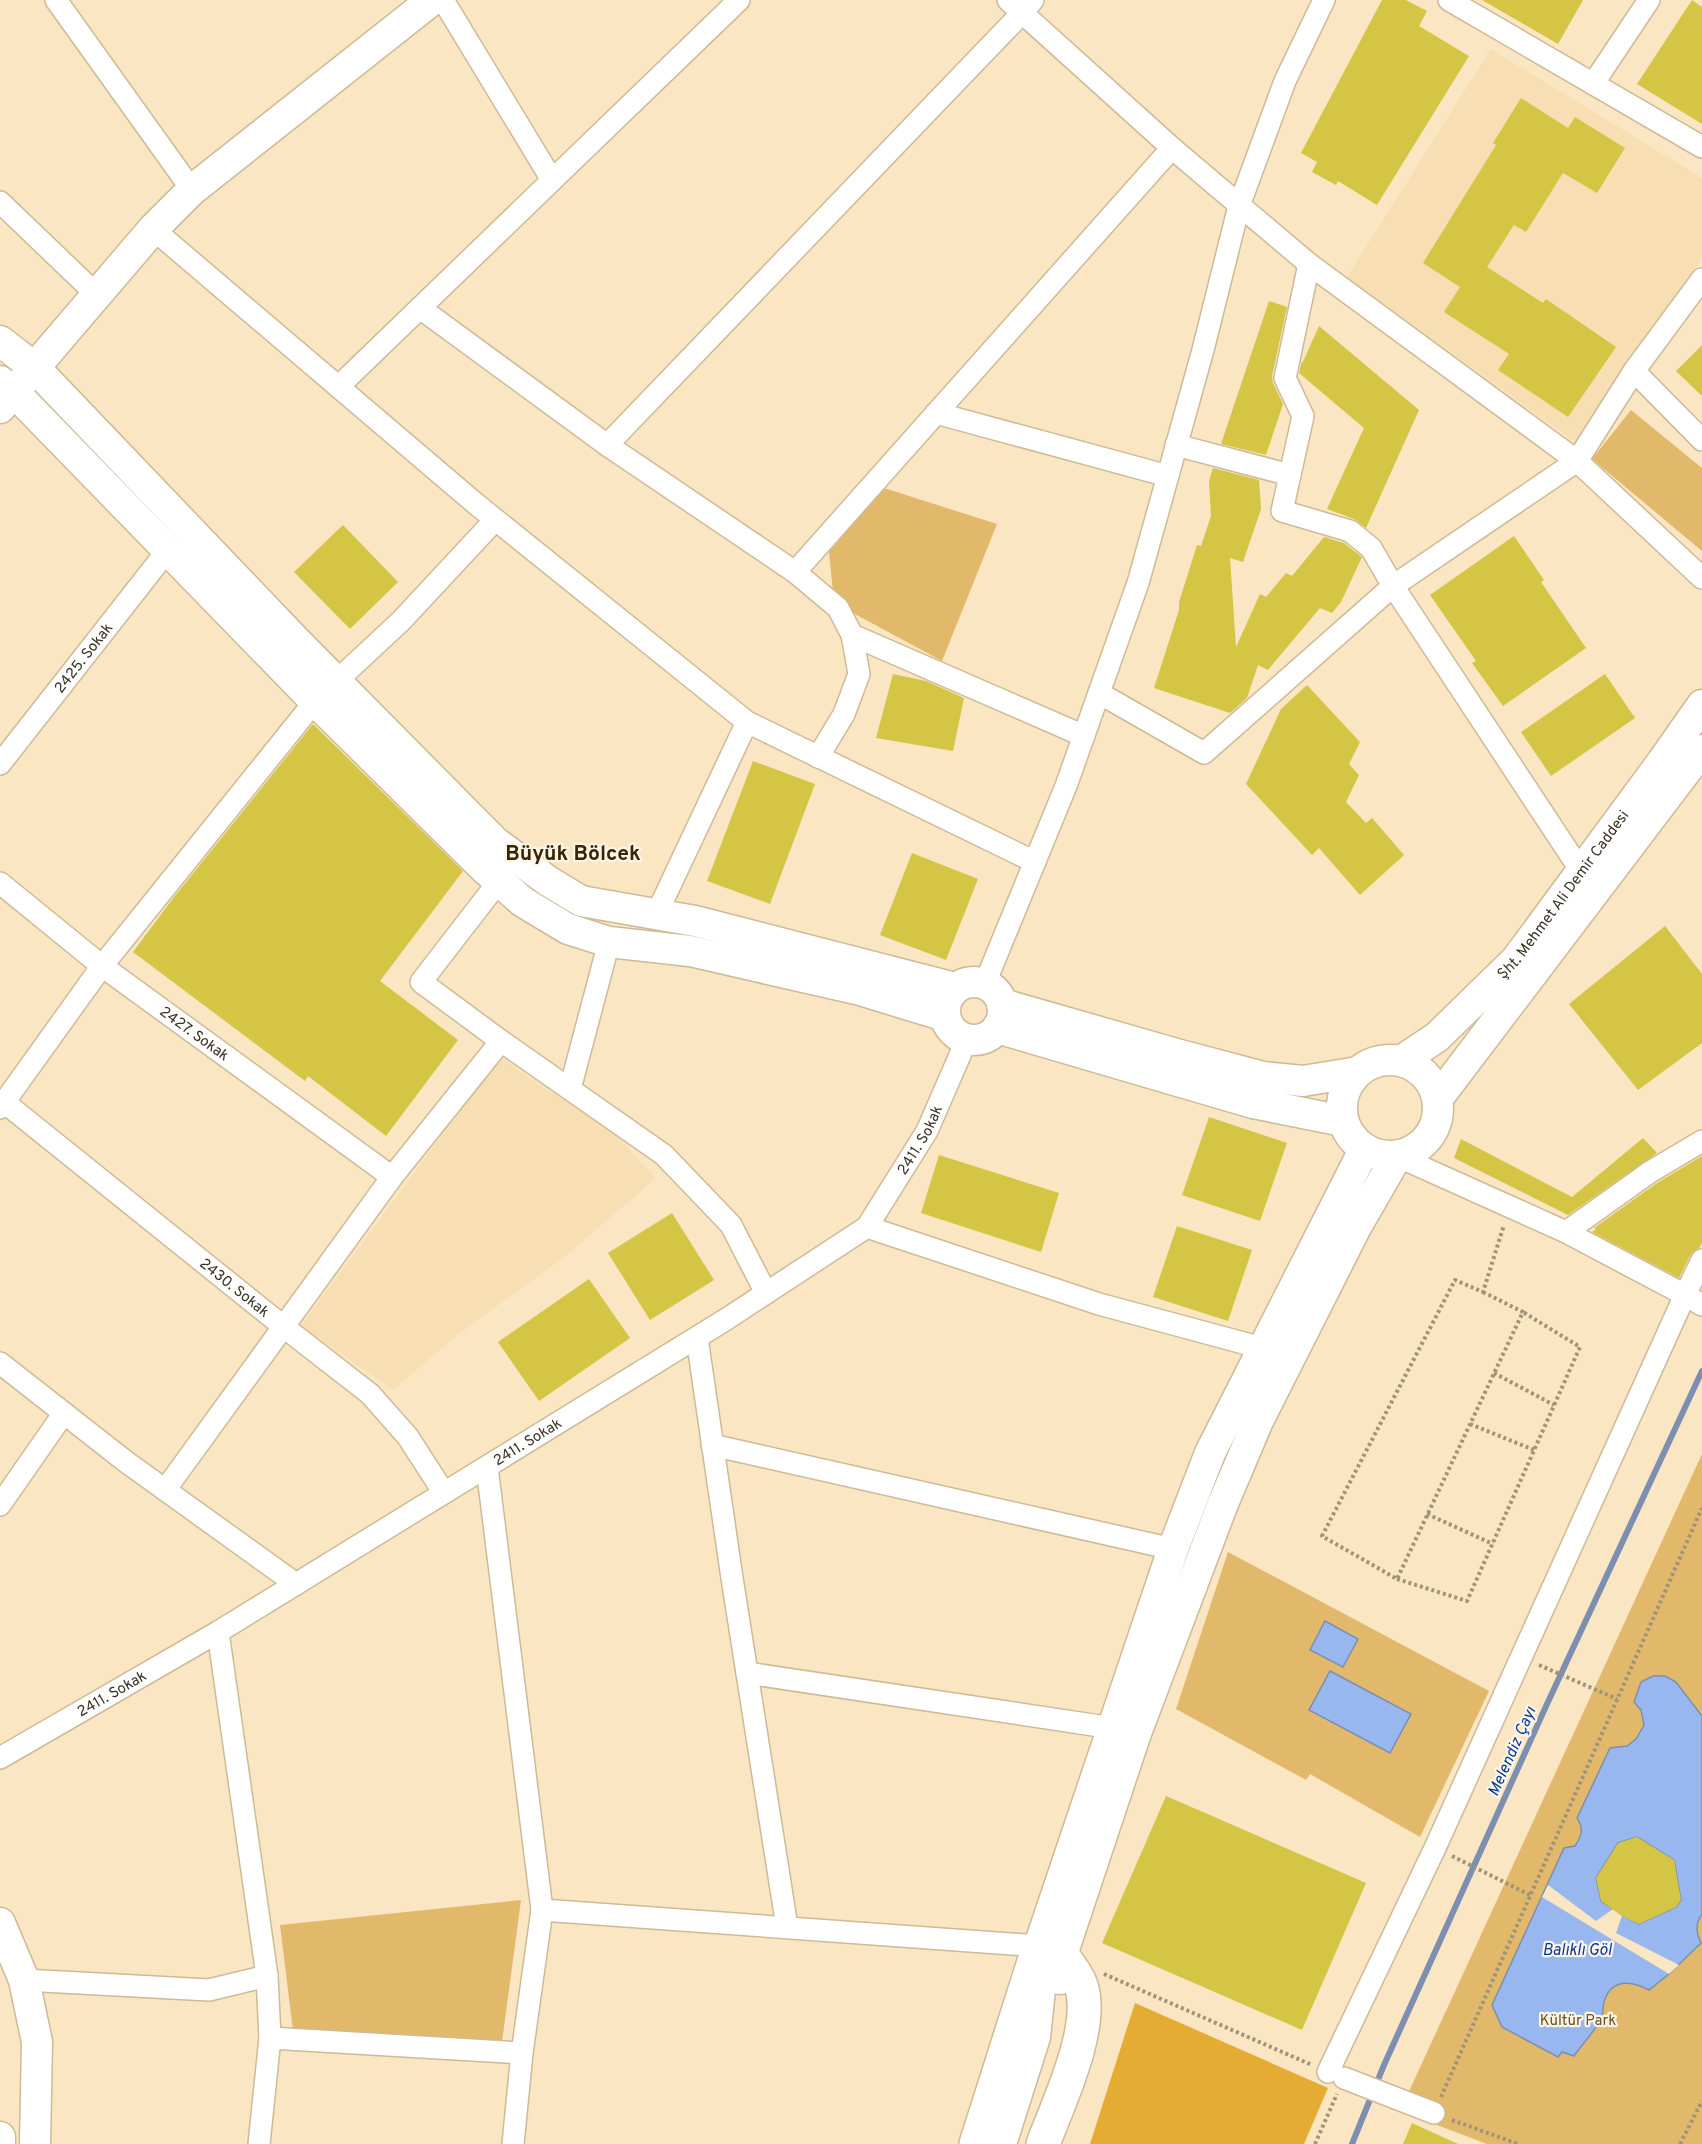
<svg xmlns="http://www.w3.org/2000/svg" width="1702" height="2144" font-family="Overpass,sans-serif">
<style>
.built{fill:#f7dfb3}
.green{fill:#e2b96b}
.forest{fill:#e4ac32}
.water{fill:#98b7ee;stroke:#7c8fb1;stroke-width:1.5;fill-rule:evenodd}
.pier{fill:#fae6c2}
.lines{fill:none;stroke-linecap:round;stroke-linejoin:round}
.stream{stroke:#7c8fb1;stroke-width:6}
.building{fill:#d4c545}
.street-casing{stroke:#ceba97;stroke-width:24}
.secondary-casing{stroke:#ceba97;stroke-width:33}
.highway-casing{stroke:#ceba97;stroke-width:36}
.path{stroke:#a19379;stroke-width:4;stroke-dasharray:3 3;stroke-linecap:butt}
.street{stroke:#fff;stroke-width:21}
.secondary{stroke:#fff;stroke-width:30}
.highway{stroke:#fff;stroke-width:33}
.labels{text-anchor:middle;stroke-width:4.5;stroke-linejoin:round;paint-order:stroke}
.street-label{font-size:15px;fill:#3a3224;stroke:#fdf5e6}
.park-label{font-size:15px;fill:#675022;stroke:#fdf5e6}
.water-label{font-size:16px;font-style:italic;fill:#02369d;stroke:#fdf5e6}
.district-label{font-size:21px;font-weight:bold;fill:#362605;stroke:#fdf5e6}
</style>
<rect width="100%" height="100%" fill="#fae6c2"/>
<g class="built">
<path d="M1491,49l211,129v81l-127,183 -228,-165z"/>
<path d="M504,1060l37,26 68,42 47,50 -94,81 -100,72 -69,59 -92,-64 192,-260z"/>
</g>
<g class="green">
<path d="M1631,410l71,58v83l-110,-92z"/>
<path d="M884,488l113,36 -55,137 -89,-48 -20,-21 -4,-40z"/>
<path d="M1702,1454v690h-215l-87,-33z"/>
<path d="M1228,1552l261,139 -69,146 -110,-63 -4,6 -130,-71z"/>
<path d="M521,1900l-19,142 -209,-11 -13,-106z"/>
</g>
<path class="forest" d="M1135,2003l193,85 -24,56h-214z"/>
<g class="water">
<path d="M1325,1621l33,18 -15,28 -33,-17z"/>
<path d="M1330,1671l81,43 -21,39 -81,-43z"/>
<path d="M1653,1676h12l11,6 26,34v198c-7,10 -6,18 -1,29l-32,31 -20,16c-16,-9 -36,-12 -44,9 -3,6 -1,13 -3,18 -3,9 -22,30 -28,39l-12,-4 -4,5 -56,-30 -10,-22 72,-157 11,-2c7,-11 9,-17 2,-28l33,-70 17,-2 9,-7 8,-14 -3,-15 -7,-8 7,-20zM1637,1837l37,23 7,40 -5,7 -37,17 -17,-9 -21,-14 -5,-23 22,-35z"/>
</g>
<path class="pier" d="M1548,1885l48,36 17,-12 9,7 -6,17 63,32 -10,9 -127,-77z"/>
<g class="lines">
<path class="stream" d="M1352,2144l32,-79 163,-361 155,-333"/>
</g>
<g class="building">
<path d="M1382,0h24l21,11 -8,15 50,30 -92,149 -39,-24 -2,4 -24,-13 5,-10 -16,-9z"/>
<path d="M1482,0h101l-25,44z"/>
<path d="M1692,0l10,7v117l-65,-40z"/>
<path d="M1521,98l47,30 7,-11 50,31 -28,45 -34,-20 -37,59 -12,-7 -27,42 56,36 3,-4 70,48 -48,70 -70,-47 11,-16 -65,-42 16,-25 -37,-24 73,-118 -3,-2z"/>
<path d="M1269,301l18,6 -15,69 1,7 10,21 -17,51 -45,-11z"/>
<path d="M1319,326l100,84 -53,118 -12,-9 -27,-10 37,-81 -65,-55 3,-13v4z"/>
<path d="M1702,345v51l-26,-25z"/>
<path d="M1213,468l46,12 2,29 -18,53 -13,-4 6,89 24,-53 6,3 20,-24 6,3 32,-39 20,6 18,14 -21,45 -9,11 -12,-5 -52,62 -10,-5 -11,33 -17,15 -76,-25 25,-78v-8l18,-57 4,1 10,-30 -2,-35z"/>
<path d="M343,525l55,57 -48,47 -56,-57z"/>
<path d="M1514,536l30,44 -3,2 45,66 -83,58 -31,-43 4,-2 -46,-66z"/>
<path d="M893,674l33,7 38,17 -11,53 -77,-13z"/>
<path d="M1605,674l30,44 -84,58 -30,-44z"/>
<path d="M1307,685l53,57 -11,22 10,11 -13,27 20,21 6,-5 32,37 -44,40 -41,-47 -7,7 -66,-71 35,-75z"/>
<path d="M313,724l150,147 -83,110 78,59 -72,96 -78,-60 -3,5 -172,-129 41,-55z"/>
<path d="M753,761l62,23 -45,120 -63,-23z"/>
<path d="M912,853l66,26 -32,81 -66,-25z"/>
<path d="M1665,926l37,48v69l-64,47 -69,-86z"/>
<path d="M1209,1117l78,26 -27,78 -78,-26z"/>
<path d="M1643,1138l14,15 -89,62 -114,-57 7,-19 111,58z"/>
<path d="M939,1155l120,38 -18,59 -120,-39z"/>
<path d="M1702,1156v87l-3,5 -8,6 -12,24 -87,-46 4,-3 -2,-1 63,-45z"/>
<path d="M672,1213l42,67 -64,40 -42,-67z"/>
<path d="M1177,1226l75,24 -24,71 -75,-24z"/>
<path d="M589,1279l41,59 -91,63 -41,-59z"/>
<path d="M1166,1796l200,87 -64,147 -200,-87z"/>
<path d="M1637,1837l37,23 7,40 -5,7 -37,17 -17,-8 -21,-15 -5,-23 22,-35z"/>
<path d="M1412,2123l46,21h-55z"/>
</g>
<g class="lines">
<g class="street-casing">
<g id="street">
<path d="M56,0l136,190"/>
<path d="M443,0l109,180"/>
<path d="M1008,0l164,148 137,116 268,197 125,117"/>
<path d="M1449,0l253,147"/>
<path d="M1593,84l56,-84"/>
<path d="M0,202l97,93"/>
<path d="M153,229l323,275 271,218 288,140"/>
<path d="M1309,264l-24,114 18,38 -21,95 68,20 21,17 22,38 188,285"/>
<path d="M420,308l187,137 188,127 43,36 14,27 7,39 -15,40 -26,43"/>
<path d="M1634,371l68,69"/>
<path d="M338,387l401,-387"/>
<path d="M936,413l232,63"/>
<path d="M607,445l415,-432 11,-13"/>
<path d="M1176,445l114,30"/>
<path d="M795,572l377,-424"/>
<path d="M852,635l232,101"/>
<path d="M1099,693l105,60 189,-167 184,-125 57,-90 68,-92"/>
<path id="s1" d="M0,764l167,-213"/>
<path d="M499,881l-78,101 80,59 163,114 67,70 35,68"/>
<path id="s2" d="M0,883l102,83 290,211"/>
<path d="M656,915l91,-193"/>
<path d="M985,983l81,-197 72,-203 65,-233 36,-144 46,-125 39,-81"/>
<path d="M570,1089l39,-147"/>
<path id="s3" d="M4,1102l280,225 86,67 38,43 36,56"/>
<path d="M0,1108l102,-142 213,-265 86,-80 94,-101"/>
<path d="M1397,1156l169,76 119,63 17,-35"/>
<path d="M867,1227l232,77 163,44"/>
<path d="M1566,1232l84,-60 52,-31"/>
<path d="M697,1338l35,240 55,349"/>
<path d="M0,1363l125,98 171,123"/>
<path d="M712,1445l461,104"/>
<path d="M487,1467l55,443 -20,143 -9,91"/>
<path d="M165,1490l227,-313 109,-136"/>
<path d="M0,1505l64,-92"/>
<path d="M218,1632l49,344 3,62 -11,106"/>
<path d="M747,1673l366,55"/>
<path id="s4" d="M0,1758l218,-126 507,-312 142,-93 60,-96 40,-92"/>
<path d="M542,1910l497,36"/>
<path d="M24,1980l185,10 58,-14"/>
<path d="M270,2038l252,15"/>
<path d="M1328,2072l107,-224 250,-553 17,10"/>
<path d="M1344,2078l90,35"/>
</g>
</g>
<g class="secondary-casing">
<g id="secondary">
<path d="M0,341l35,27 262,274 198,200 53,39 33,20 114,20 260,67"/>
<path d="M0,381l14,11 292,300 179,177 38,33 45,27 41,13 81,9 170,39 85,26"/>
<path d="M0,408l153,-179 39,-39 240,-190"/>
<circle cx="974" cy="1011" r="29"/>
<path d="M1002,1004l178,51 83,22 40,4 55,-9"/>
<path d="M997,1028l256,75 90,18"/>
<circle cx="1390" cy="1108" r="48"/>
<path id="s5" d="M1401,1061l36,-24 79,-77 146,-198 40,-57"/>
<path d="M1438,1098l264,-348"/>
<path d="M0,1923l24,57 13,62 -2,102"/>
<path d="M1060,1979l2,-24 73,-219 87,-230 36,-85 98,-194 41,-71"/>
<path d="M0,2137v7"/>
<path d="M1001,2144l34,-107 6,-57 -2,-34 134,-397 37,-96 154,-303"/>
</g>
</g>
<g class="highway-casing">
<g id="highway">
<path d="M976,2144l63,-198"/>
<path d="M1043,2144c15,-40 54,-121 37,-161 -4,-10 -12,-19 -18,-28"/>
</g>
</g>
<g class="path">
<path d="M1483,1292l40,20 -126,267 -75,-43 133,-256 28,12 21,-67"/>
<path d="M1494,1373l60,32"/>
<path d="M1470,1424l64,26"/>
<path d="M1427,1514l66,30"/>
<path d="M1397,1579l70,22 113,-254 -57,-35"/>
<path d="M1539,1665l78,34"/>
<path d="M1452,1856l78,39"/>
<path d="M1104,1974l208,91"/>
<path d="M1441,2097l261,-589"/>
<path d="M1452,2120l66,24"/>
<path d="M1315,2144l22,-50"/>
<path d="M1680,2144l22,-43"/>
</g>
<use href="#street" class="street"/>
<use href="#secondary" class="secondary"/>
<use href="#highway" class="highway"/>
</g>
<g class="labels">
<g class="street-label">
<text dy="5" stroke="none"><textPath href="#s1" startOffset="135">2425. Sokak</textPath></text>
<text dy="5" stroke="none"><textPath href="#s5" startOffset="234">Şht. Mehmet Ali Demir Caddesi</textPath></text>
<text dy="5" stroke="none"><textPath href="#s2" startOffset="246">2427. Sokak</textPath></text>
<text dy="5" stroke="none"><textPath href="#s4" startOffset="1119">2411. Sokak</textPath></text>
<text dy="5" stroke="none"><textPath href="#s3" startOffset="296">2430. Sokak</textPath></text>
<text dy="5" stroke="none"><textPath href="#s4" startOffset="615">2411. Sokak</textPath></text>
<text dy="5" stroke="none"><textPath href="#s4" startOffset="129">2411. Sokak</textPath></text>
</g>
<g class="park-label">
<text x="1578" y="2025">Kültür Park</text>
</g>
<g class="water-label">
<text transform="translate(1511 1751) rotate(-66)" y="6">Melendiz Çayı</text>
<text x="1577" y="1955">Balıklı Göl</text>
</g>
<g class="district-label">
<text x="573" y="860">Büyük Bölcek</text>
</g>
</g>
</svg>
